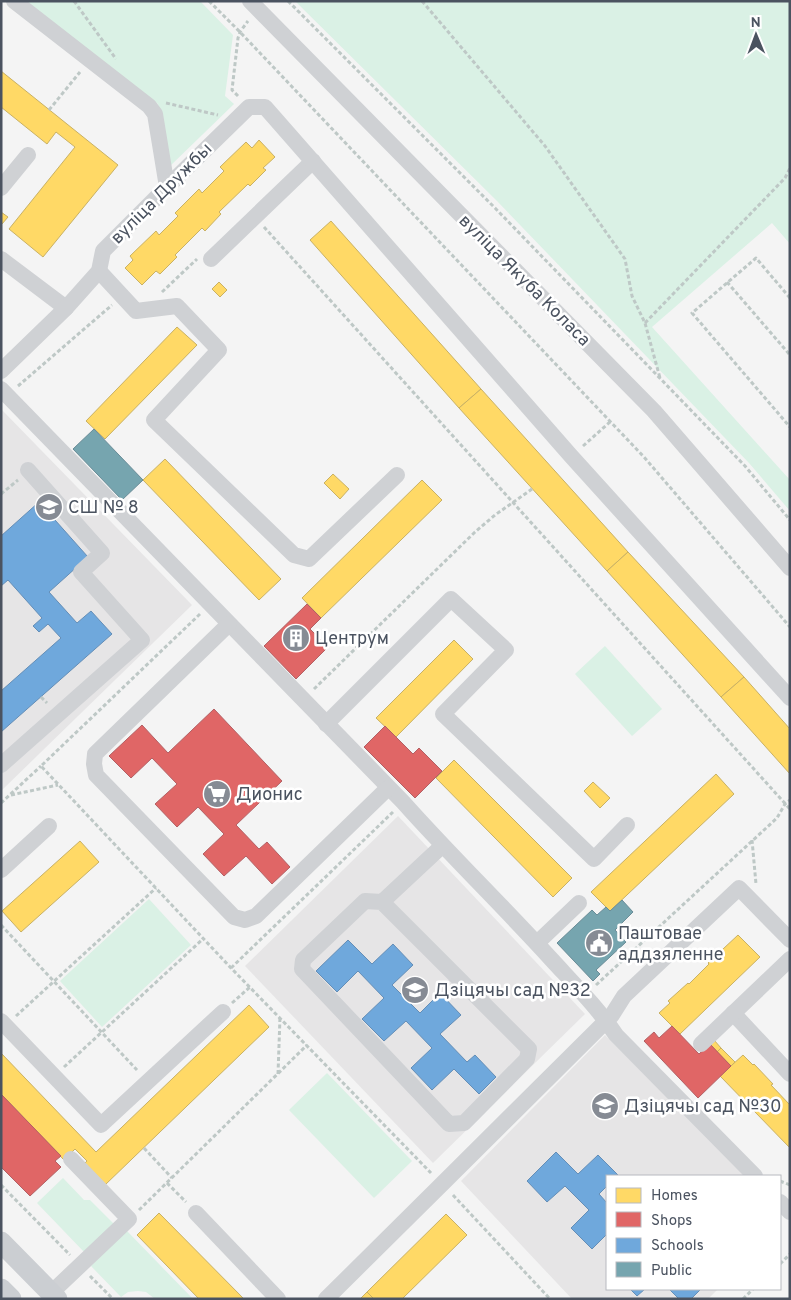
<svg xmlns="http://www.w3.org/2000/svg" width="791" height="1300" font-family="Overpass,sans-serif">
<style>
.education{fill:#e6e5e6}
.green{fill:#daf1e5}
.homes{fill:#ffd966;stroke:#c9b164}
.shops{fill:#e06666;stroke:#b36064}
.schools{fill:#6fa8dc;stroke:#648eb7}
.public{fill:#76a5af;stroke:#698c97}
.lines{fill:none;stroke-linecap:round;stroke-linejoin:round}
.path{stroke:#bec8c6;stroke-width:3;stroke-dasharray:4 2.5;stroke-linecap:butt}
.minor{stroke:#cfd1d4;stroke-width:16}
.major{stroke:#cbced2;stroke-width:21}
.labels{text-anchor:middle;stroke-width:5;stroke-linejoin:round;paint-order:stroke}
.street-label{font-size:18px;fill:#4b5360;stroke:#fff}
.poi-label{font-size:18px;fill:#4b5360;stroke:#fff;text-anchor:start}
</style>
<rect width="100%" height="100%" fill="#f4f4f4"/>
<g class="education">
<path d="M1,409l191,196 -191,186z"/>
<path d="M398,816l187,198 -152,149 -188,-197z"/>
<path d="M605,1035l141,141h-139v113h111l-10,10h-136l-111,-118z"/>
</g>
<g class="green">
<path d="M26,1h174l33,34 -8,61 9,8 -65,63 -11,-63z"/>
<path d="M295,1h495v243l-18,-21 -120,104 138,153v31l-41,-48 -252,-262z"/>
<path d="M605,646l57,63 -30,27 -57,-62z"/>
<path d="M149,899l42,46 -89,82 -42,-46z"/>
<path d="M327,1073l85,88 -38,37 -85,-88z"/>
<path d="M63,1178l21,22h6l25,25 -29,29 -49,-51z"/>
<path d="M126,1230l67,69h-38l-9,-7 -8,-1 -10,1 -7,5 -30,-31z"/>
</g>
<g class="homes">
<path d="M1,71l117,94 -75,92 -34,-28 66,-82 -19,-15 -9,12 -46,-37z"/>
<path d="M259,140l16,17 -12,11 3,2 -16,16 -2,-2 -29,28 2,2 -16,17 -3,-3 -27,27 2,2 -17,17 -4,-3 -14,14 -17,-17 8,-8 -3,-4 26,-25 3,4 19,-19 -3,-3 24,-24 3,4 22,-22 -4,-4 26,-25 6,6z"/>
<path d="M1,212l7,5 -6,7 -1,-1z"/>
<path d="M331,221l150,168 -22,19 -149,-168z"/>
<path d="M219,282l8,8 -7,7 -8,-8z"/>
<path d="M177,327l20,18 -92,94 -19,-18z"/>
<path d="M481,389l147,163 -21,19 -148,-163z"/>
<path d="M165,459l116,120 -22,21 -116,-120z"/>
<path d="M333,474l16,15 -9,10 -16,-16z"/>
<path d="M422,480l20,20 -121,118 -19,-20z"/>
<path d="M628,552l116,125 -23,20 -114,-126z"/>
<path d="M454,640l19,19 -77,78 -20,-19z"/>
<path d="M744,677l46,52v45l-69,-77z"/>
<path d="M454,760l118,118 -19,19 -117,-119z"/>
<path d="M716,774l18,20 -124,117 -19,-19z"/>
<path d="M593,782l17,16 -10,10 -16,-17z"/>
<path d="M80,841l19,21 -78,70 -19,-21z"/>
<path d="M738,935l22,22 -80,77 -21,-21 11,-10 -2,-2 20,-18 1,1 20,-20 -1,-1z"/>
<path d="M249,1005l20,22 -164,158 -20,-22 2,-2 -12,-12 -11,11 -63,-66v-41l95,99z"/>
<path d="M714,1040l7,8 -4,4 -7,-7z"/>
<path d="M721,1048l14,14 -4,4 -14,-14z"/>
<path d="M743,1055l10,10 1,-1 19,20 -2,1 19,20v43l-70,-72z"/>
<path d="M159,1213l85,86h-45l-62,-64z"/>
<path d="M446,1214l21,21 -65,64h-28l-7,-7z"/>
<path d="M367,1292l7,7h-14z"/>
</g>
<g class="shops">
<path d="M307,604l14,14 -11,11 18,18 -32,32 -32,-33z"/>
<path d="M214,709l68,72 -46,44 23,24 8,-7 23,25 -18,17 -26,-28 -22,20 -21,-22 21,-20 -26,-27 -21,20 -22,-23 22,-20 -25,-26 -21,20 -22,-22 33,-31 26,28z"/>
<path d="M385,726l28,28 6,-6 23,23 -27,27 -51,-51z"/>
<path d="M672,1026l27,28 11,-10 21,22 -33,32 -54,-57 10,-9 5,6z"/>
<path d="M1,1094l60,62 -6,5 6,6 -31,29 -29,-29z"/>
</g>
<g class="schools">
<path d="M39,502l49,55 -39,35 28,31 14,-12 21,23 -111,98v-41l60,-53 -13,-14 -9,8 -6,-6 9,-8 -34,-38 -7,6v-50z"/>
<path d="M348,940l24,24 21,-20 20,21 -21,20 28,28 20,-20 21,22 -21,19 27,28 8,-7 21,22 -17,17 -25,-25 -22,21 -21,-22 21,-20 -26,-27 -22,20 -22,-22 22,-21 -26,-27 -21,21 -21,-21z"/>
<path d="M556,1152l22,22 20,-19 20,20 -11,1v10l-8,8 8,9v31l-15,15 -21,-21 18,-18 -24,-24 -18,16 -20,-21z"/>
<path d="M630,1289h15l-8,7z"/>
<path d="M669,1289h32l-10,10h-12z"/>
</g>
<g class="public">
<path d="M94,429l49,51 -21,20 -49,-51z"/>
<path d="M622,900l11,12 -18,18 11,12 -30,28 4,4 -7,7 -36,-38 35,-33 5,5 9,-8 4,4z"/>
</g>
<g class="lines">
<g class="path">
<path d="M74,1l42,58"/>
<path d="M209,1l31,31 404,425 146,170"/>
<path d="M288,1l207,207 250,258 45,54"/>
<path d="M422,1l123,145 80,113 7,37 13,27 15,55"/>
<path d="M238,96l-6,-6 6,-52 2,-6 8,-11"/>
<path d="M166,103l52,12"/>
<path d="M49,110l31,-38"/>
<path d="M264,227l526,582"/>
<path d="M727,282l63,73"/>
<path d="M162,292l35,-33"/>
<path d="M790,298l-34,-40 -64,55 98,114"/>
<path d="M645,323l140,-145 5,-10"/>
<path d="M18,386l94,-81"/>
<path d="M583,446l28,-25"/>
<path d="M1,494l17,-14"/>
<path d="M200,614l-159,152 190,202 200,205"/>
<path d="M314,689l161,-157 20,-17 37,-26"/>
<path d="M41,697l6,6"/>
<path d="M11,795l47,-10"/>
<path d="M1,803l40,-37"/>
<path d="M752,840l4,44"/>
<path d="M1,925l136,145"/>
<path d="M231,968l162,-156"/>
<path d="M596,985l181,-167 8,-14 5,-4"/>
<path d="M232,1003l18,-16"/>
<path d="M16,1016l140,-128"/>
<path d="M64,1067l140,-129"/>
<path d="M278,1074l2,-57"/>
<path d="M144,1148l28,30"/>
<path d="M780,1181l10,4"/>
<path d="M167,1183l19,19"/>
<path d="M1,1185l69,70"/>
<path d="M453,1195l97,104"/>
<path d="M139,1210l168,-165"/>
<path d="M780,1264l10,-10"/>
<path d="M90,1276l23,23"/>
<path d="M743,1299l10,-10"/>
</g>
<g class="minor">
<path d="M14,1l135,105 6,8 12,73"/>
<path d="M250,1l404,410 136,157"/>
<path d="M1,188l27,-33"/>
<path d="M1,259l65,49"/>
<path d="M211,259l102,-98"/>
<path d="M99,271l37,40 41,-5 42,44 -65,70 140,135 15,4 88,-84"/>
<path d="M1,371l65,-63 33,-37 4,-20 64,-64 82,-80h16l306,349 219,242"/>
<path d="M1,389l402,413c48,54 100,104 149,158 22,24 46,48 64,75l139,141"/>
<path d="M229,624l-134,130 -1,10 2,11 138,142 11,3 11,-4 132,-128"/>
<path d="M326,724l125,-125 55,51 -63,64 151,145 33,-34"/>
<path d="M1,765l141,-125 -61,-68 21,-19 -74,-83"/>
<path d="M1,870l48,-44"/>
<path d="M382,902l147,147 -2,10 -63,64 -15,1 -147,-155 1,-9 62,-59 17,1 60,-56"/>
<path d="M537,943l42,-40"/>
<path d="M733,1013l57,61"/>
<path d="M1,1021l100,104 122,-113"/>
<path d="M701,1044l89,-85"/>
<path d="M780,1202l10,10"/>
<path d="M196,1213l82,86"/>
<path d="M51,1293l78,-74 -58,-60"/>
<path d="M326,1299l116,-115 170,-169 12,-19 115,-108 51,52"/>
</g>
<g class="major">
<path d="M1,1242l56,57"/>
<path d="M1,1289l10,10"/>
</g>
</g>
<defs>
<g id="school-disc" transform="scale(1.4375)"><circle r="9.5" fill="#868b94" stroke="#fff"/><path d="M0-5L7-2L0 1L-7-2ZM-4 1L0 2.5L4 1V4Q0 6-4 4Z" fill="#fff"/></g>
<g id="building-disc" transform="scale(1.4375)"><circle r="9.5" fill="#868b94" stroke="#fff"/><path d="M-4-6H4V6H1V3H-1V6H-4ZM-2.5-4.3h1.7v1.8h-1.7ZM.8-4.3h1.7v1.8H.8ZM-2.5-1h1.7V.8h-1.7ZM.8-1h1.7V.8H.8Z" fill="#fff"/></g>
<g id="supermarket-disc" transform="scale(1.4375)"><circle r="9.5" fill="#868b94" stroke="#fff"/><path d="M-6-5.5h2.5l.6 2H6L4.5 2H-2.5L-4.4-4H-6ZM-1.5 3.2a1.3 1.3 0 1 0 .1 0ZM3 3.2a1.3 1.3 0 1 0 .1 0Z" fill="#fff"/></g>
<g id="civic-disc" transform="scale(1.4375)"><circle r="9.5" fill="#868b94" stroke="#fff"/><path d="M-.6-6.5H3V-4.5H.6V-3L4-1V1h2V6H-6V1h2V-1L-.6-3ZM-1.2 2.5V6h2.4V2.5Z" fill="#fff"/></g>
</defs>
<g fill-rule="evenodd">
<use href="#school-disc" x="49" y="507"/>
<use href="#building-disc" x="296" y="638"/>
<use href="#supermarket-disc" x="217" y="794"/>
<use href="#civic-disc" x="599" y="943"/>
<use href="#school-disc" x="415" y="990"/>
<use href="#school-disc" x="605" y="1106"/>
</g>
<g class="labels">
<g class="street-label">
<text transform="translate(161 193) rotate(-45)" y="6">вуліца Дружбы</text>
<text transform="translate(525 280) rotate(45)" y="6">вуліца Якуба Коласа</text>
</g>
<g class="poi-label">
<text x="68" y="513">СШ № 8</text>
<text x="315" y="644">Центрум</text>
<text x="236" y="800">Дионис</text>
<text x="618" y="939">Паштовае<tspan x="618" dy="21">аддзяленне</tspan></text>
<text x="434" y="996">Дзіцячы сад №32</text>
<text x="624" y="1112">Дзіцячы сад №30</text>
</g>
</g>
<rect width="791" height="1300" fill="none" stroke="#4b5360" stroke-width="5"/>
<rect x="606" y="1175" width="175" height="115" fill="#ffffff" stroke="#b7babf"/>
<rect x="616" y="1188" width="25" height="15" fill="#ffd966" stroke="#b7babf"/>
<text x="651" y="1200" font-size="15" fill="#4b5360">Homes</text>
<rect x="616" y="1212" width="25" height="15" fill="#e06666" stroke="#b7babf"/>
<text x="651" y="1225" font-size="15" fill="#4b5360">Shops</text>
<rect x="616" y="1238" width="25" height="15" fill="#6fa8dc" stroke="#b7babf"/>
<text x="651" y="1250" font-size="15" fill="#4b5360">Schools</text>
<rect x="616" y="1262" width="25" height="15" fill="#76a5af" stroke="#b7babf"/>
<text x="651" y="1275" font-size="15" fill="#4b5360">Public</text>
<g transform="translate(756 35) rotate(359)" stroke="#ffffff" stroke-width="4" paint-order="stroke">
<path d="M0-4L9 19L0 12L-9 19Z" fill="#4b5360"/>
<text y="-8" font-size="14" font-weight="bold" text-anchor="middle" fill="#4b5360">N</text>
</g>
</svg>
